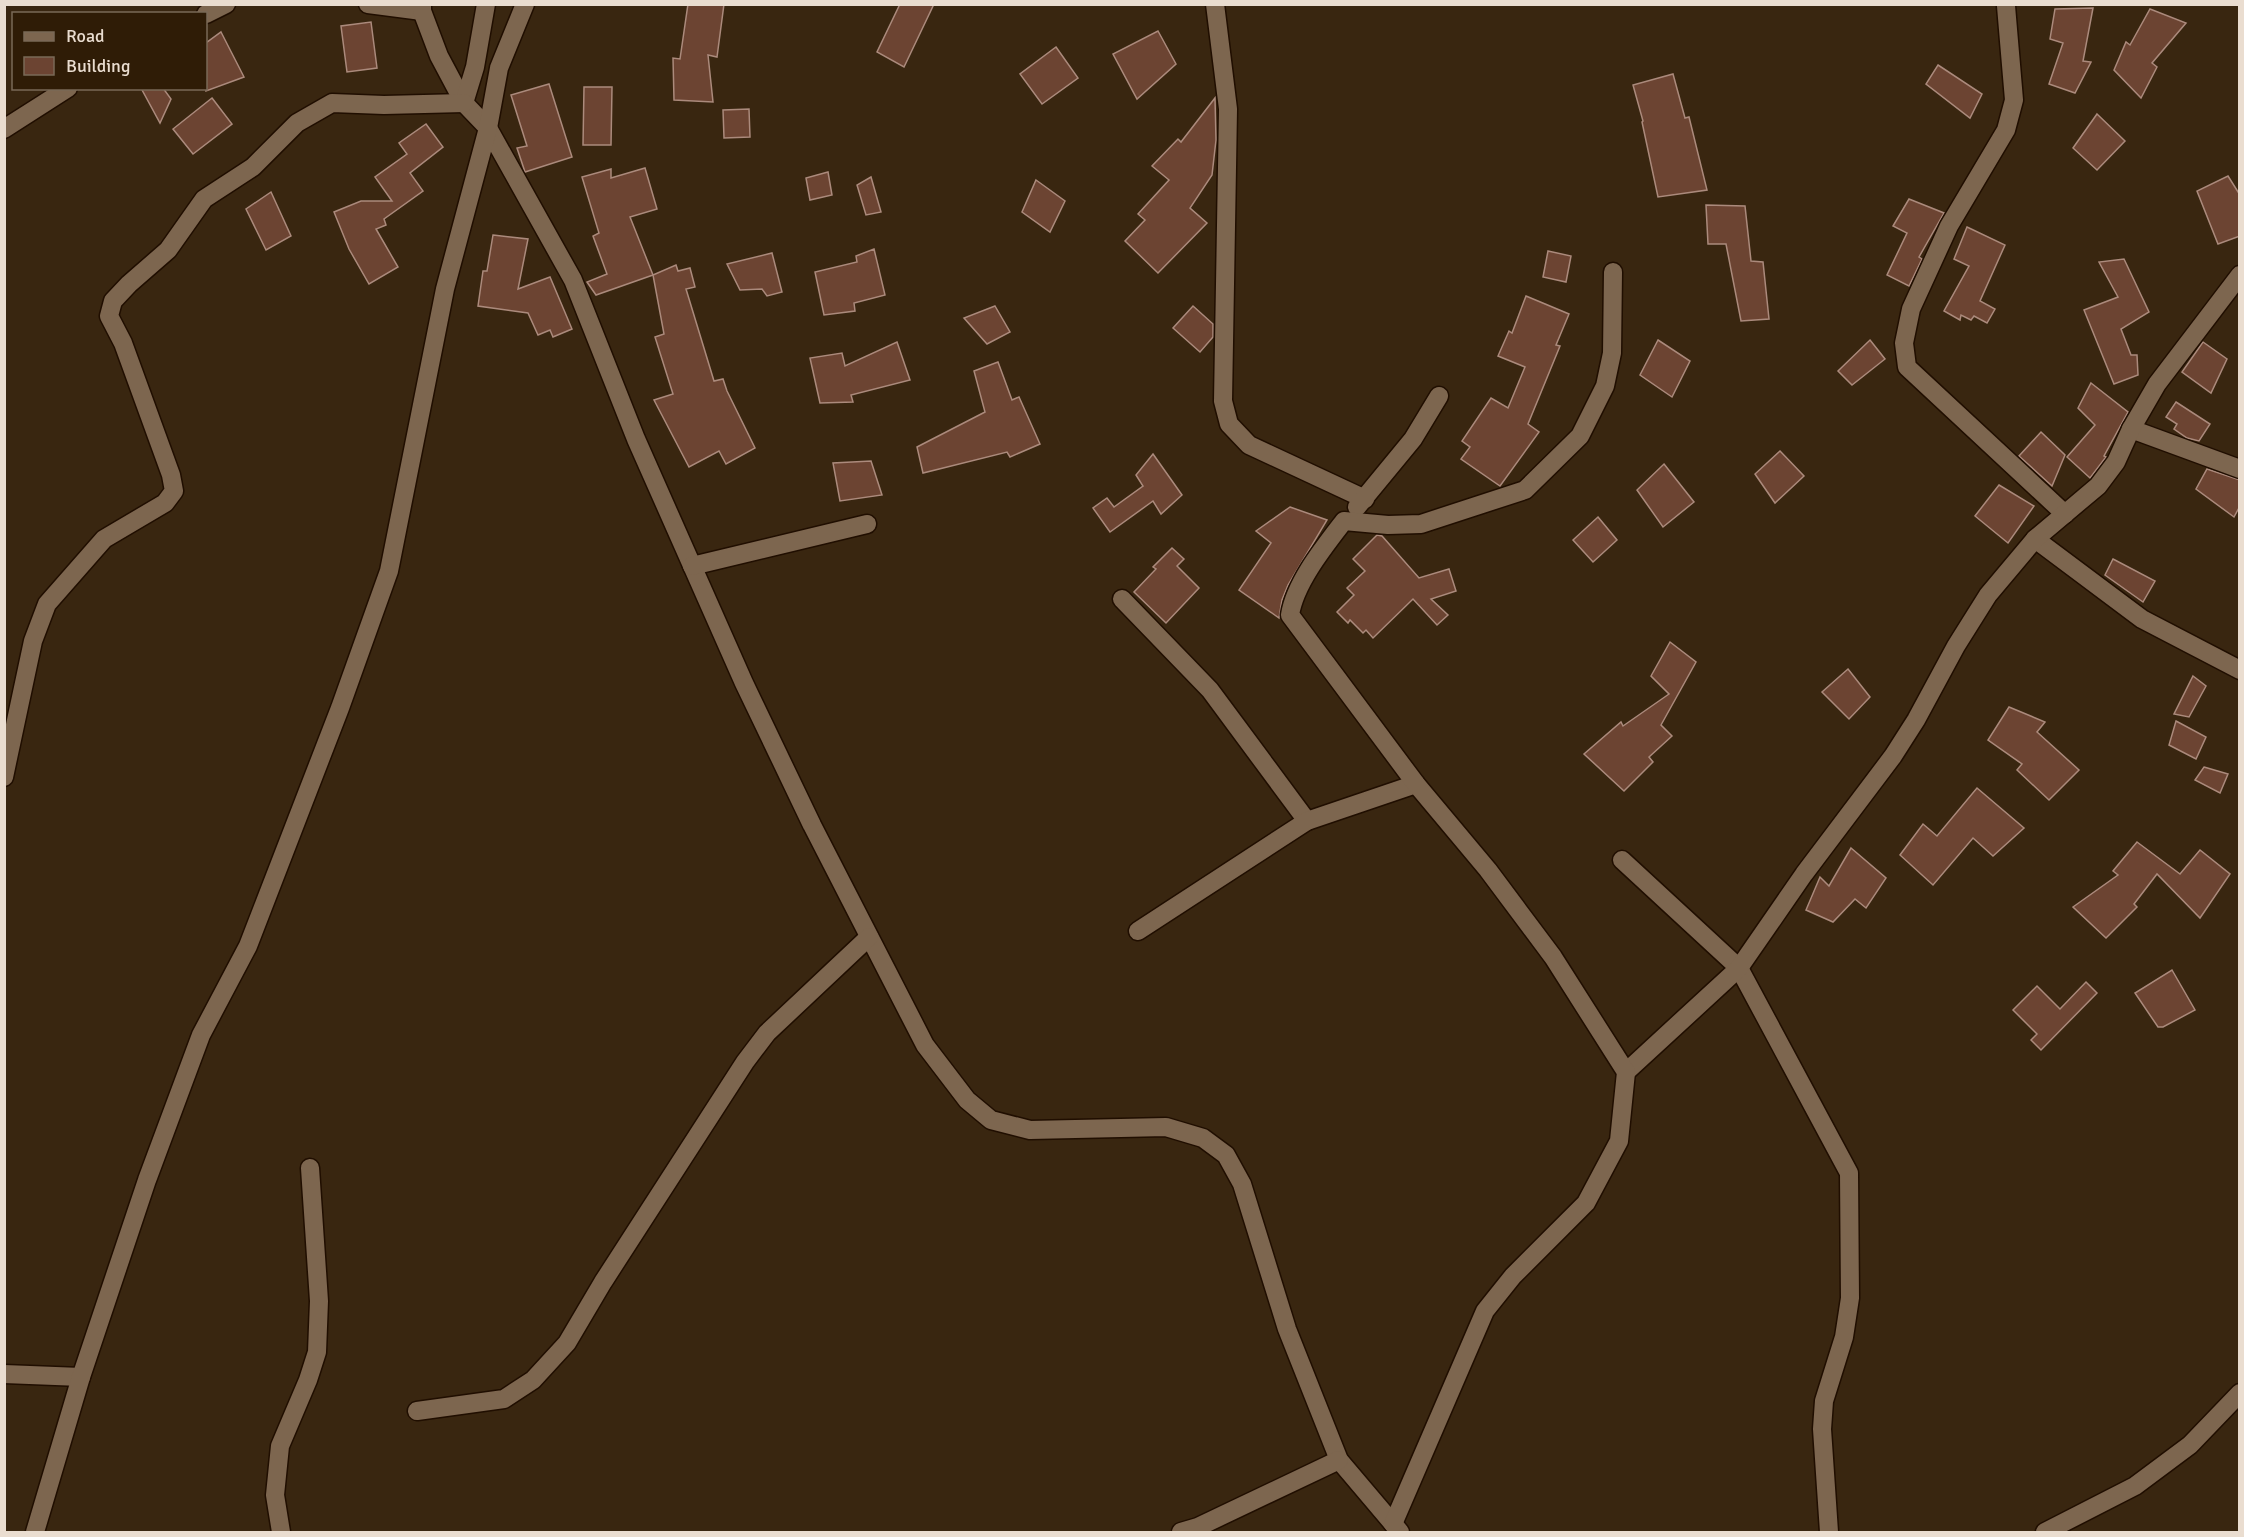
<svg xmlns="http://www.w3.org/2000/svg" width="2244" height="1537" font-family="Signika,sans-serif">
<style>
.building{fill:#6c4432;stroke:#ab8a7c;stroke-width:1.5}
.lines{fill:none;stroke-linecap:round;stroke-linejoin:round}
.minor-casing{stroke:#200e00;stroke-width:21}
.minor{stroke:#7d664f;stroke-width:18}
</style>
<rect width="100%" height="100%" fill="#392610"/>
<g class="building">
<path d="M688,4h36l-7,53 -9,-2 5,47 -39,-2 -1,-42 7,1z"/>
<path d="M900,4h34l-30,63 -27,-15z"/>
<path d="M2093,8l-10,53 8,1 -16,31 -26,-9 14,-41 -13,-4 5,-30z"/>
<path d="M2150,9l36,14 -34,40 5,4 -16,31 -27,-28 12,-28 4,3z"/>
<path d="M371,22l6,46 -30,4 -6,-46z"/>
<path d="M1158,31l18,33 -39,35 -24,-45z"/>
<path d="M221,32l23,45 -38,14v-48z"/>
<path d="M1056,47l22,31 -36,26 -22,-30z"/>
<path d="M1938,65l44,29 -12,24 -44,-34z"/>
<path d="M1673,74l12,44 4,-1 18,73 -49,7 -16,-75 1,-1 -10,-36z"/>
<path d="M549,84l23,73 -47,15 -8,-24 10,-2 -16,-51z"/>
<path d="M584,87h28l-1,58h-28z"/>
<path d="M141,88h22l8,11 -11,24z"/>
<path d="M212,98l20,26 -39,30 -20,-25z"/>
<path d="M1215,98l1,42 -4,35 -22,33 17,15 -49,50 -33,-32 20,-21 -7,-6 31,-34 -17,-14 26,-27 3,3z"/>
<path d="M749,109l1,28 -26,1 -1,-28z"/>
<path d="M2097,114l28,27 -28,29 -24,-22z"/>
<path d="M426,124l17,23 -33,26 13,18 -39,28 2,6 -10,4 22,38 -29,17 -20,-35 -15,-37 27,-11h31l-17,-24 32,-23 -8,-11z"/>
<path d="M645,168l12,41 -27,8 23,58 -57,20 -9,-13 20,-8 -14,-38 6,-3 -17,-56 29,-8v9z"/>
<path d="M828,172l4,23 -22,5 -4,-22z"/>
<path d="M2228,176l12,19v41l-22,8 -21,-53z"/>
<path d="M871,177l10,35 -15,3 -9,-30z"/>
<path d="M1036,180l29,21 -15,31 -28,-20z"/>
<path d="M271,192l20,44 -25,14 -20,-41z"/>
<path d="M1909,199l35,14 -25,44 3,2 -13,27 -22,-11 20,-42 -14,-7z"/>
<path d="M1706,205l39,1 6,55 12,1 6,57 -28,2 -15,-77h-18z"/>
<path d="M1967,227l38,18 -25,56 15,8 -8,14 -13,-7 -3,4 -10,-5 -1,5 -16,-9 25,-45 -15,-7z"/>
<path d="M493,235l35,4 -10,50 32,-12 22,52 -19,8 -3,-7 -12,5 -10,-22 -50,-7 5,-35h4z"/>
<path d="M874,249l11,46 -31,8 1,8 -31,4 -9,-43 42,-10 -1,-6z"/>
<path d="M1548,251l23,5 -5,26 -23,-5z"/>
<path d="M772,253l10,39 -15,4 -5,-7 -22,1 -13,-26z"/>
<path d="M2124,259l25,53 -28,17 10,26h6l1,20 -24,9 -30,-74 34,-13 -19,-35z"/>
<path d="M676,265l2,6 12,-3 5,19 -9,2 28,92 9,-2 4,12 28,57 -29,16 -7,-13 -30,16 -35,-67 19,-6 -18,-57 9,-3 -11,-59z"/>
<path d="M1526,296l43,18 -13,31 4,1 -32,78 11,8 -39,54 -39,-27 9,-12 -8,-6 29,-43 17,10 17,-41 -27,-11 11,-25 3,2z"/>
<path d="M995,306l15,26 -23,12 -23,-26z"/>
<path d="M1193,306l20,18v13l-13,15 -27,-24z"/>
<path d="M1658,340l32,21 -18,36 -32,-22z"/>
<path d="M1870,340l15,19 -33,26 -14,-14z"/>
<path d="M897,342l13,38 -59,15 2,7 -33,1 -10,-45 32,-5 3,13z"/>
<path d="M2203,342l24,17 -16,34 -29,-21z"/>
<path d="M998,362l14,38 7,-3 21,47 -30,13 -3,-5 -84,21 -6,-26 68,-35 -11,-41z"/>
<path d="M2091,383l37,29 -24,44 2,1 -16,21 -23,-21 28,-32 -17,-17z"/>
<path d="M2176,402l34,22 -11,17 -12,-3 -13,-9 3,-5 -11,-7z"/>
<path d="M2041,432l24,23 -13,31 -33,-30z"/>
<path d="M1780,451l24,25 -29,27 -20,-29z"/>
<path d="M1153,454l29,41 -21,19 -8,-13 -43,31 -17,-24 14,-10 7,9 29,-21 -7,-11z"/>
<path d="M871,461l11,34 -42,6 -7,-38z"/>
<path d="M1664,464l30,38 -31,25 -26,-37z"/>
<path d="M2207,469l33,11v26l-6,11 -38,-28z"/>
<path d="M1999,485l35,21 -26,37 -33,-27z"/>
<path d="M1290,507l37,13 -39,65 -6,15 -3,18 -40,-28 32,-47 -15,-12z"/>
<path d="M1598,517l19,23 -24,22 -20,-22z"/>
<path d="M1377,535l5,1 37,42 30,-9 7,22 -25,8 17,16 -11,10 -24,-26 -40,39 -7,-8 -3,3 -13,-13 -2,3 -11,-11 17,-17 -7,-7 18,-17 -12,-12z"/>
<path d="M1172,548l12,11 -7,7 22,22 -33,35 -32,-31 22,-23 -3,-2z"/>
<path d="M2113,559l42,22 -12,21 -38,-27z"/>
<path d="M1670,642l26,20 -35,63 11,11 -23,21 4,5 -29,29 -40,-37 37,-32 2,4 46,-32 -18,-18z"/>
<path d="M1848,669l22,28 -21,22 -27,-27z"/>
<path d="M2193,676l13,10 -17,31 -15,-3z"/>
<path d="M2009,707l36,15 -8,10 42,38 -30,30 -32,-30 5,-6 -34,-24z"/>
<path d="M2176,721l30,16 -10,22 -27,-14z"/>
<path d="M2204,767l24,7 -8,19 -25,-13z"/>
<path d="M1977,788l47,40 -31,28 -20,-18 -40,47 -33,-30 23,-31 14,12z"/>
<path d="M2137,842l43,32 20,-24 30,24 -30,44 -43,-44 -23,30 3,3 -31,31 -33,-31 45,-32 -5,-4z"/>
<path d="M1851,848l35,30 -20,30 -11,-9 -22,23 -27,-12 14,-33 9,9z"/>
<path d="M2172,970l23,40 -32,17h-5l-23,-34z"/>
<path d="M2086,982l11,11 -56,57 -10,-10 6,-6 -24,-24 24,-24 23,23z"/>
</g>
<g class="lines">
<g class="minor-casing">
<g id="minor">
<path d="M368,4l54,7"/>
<path d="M422,4v7l17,45 25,47 24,25 85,152 63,159 108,244 68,142 113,220 42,55 24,20 39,10 136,-3 37,11 23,17 16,29 45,145 52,131 61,72"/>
<path d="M1215,4l13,105 -5,292 6,23 20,21 116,54"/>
<path d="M2006,6l8,94 -8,30 -57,96 -38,83 -7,34 3,24 158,147"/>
<path d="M206,14l20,-10"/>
<path d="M464,103l11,-36 11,-63"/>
<path d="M4,129l64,-41"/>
<path d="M2131,429l109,40"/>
<path d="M1357,507l56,-68 26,-43"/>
<path d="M2035,539l107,80 98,51"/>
<path d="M692,566l175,-42"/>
<path d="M1122,599l88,91 97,131"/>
<path d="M4,777l29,-136 14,-37 57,-65 61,-36 9,-12 -3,-16 -48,-132 -14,-27 4,-15 16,-17 39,-34 36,-51 49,-32 44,-44 35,-20 52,2 80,-2"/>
<path d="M1622,860l117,108 110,205 1,125 -6,39 -20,64 -2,28 7,103"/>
<path d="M1138,931l169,-110 109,-37"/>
<path d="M1626,1072l113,-104 65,-94 89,-118 23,-36 40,-74 32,-51 47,-56 63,-53 18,-24 15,-33 26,-45 83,-109"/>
<path d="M4,1374l77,3"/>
<path d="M417,1411l87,-12 29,-19 34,-37 36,-61 142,-220 22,-29 102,-96"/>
<path d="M1393,1524l92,-213 28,-35 73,-73 33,-62 7,-69 -73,-115 -65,-87 -72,-86 -126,-169c5,-32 34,-68 54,-94l44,4 33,-1 104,-34 55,-54 25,-50 7,-33 1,-81"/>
<path d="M35,1532l46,-155 66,-197 54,-145 47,-89 92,-238 49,-137 56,-282 43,-161 11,-60 26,-64"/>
<path d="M281,1532l-6,-37 5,-49 28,-66 9,-28 2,-51 -9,-133"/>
<path d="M1181,1532l17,-5 141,-67"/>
<path d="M2045,1532l90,-46 55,-41 50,-52"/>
</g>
</g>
<use href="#minor" class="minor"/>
</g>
<rect width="2244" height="1537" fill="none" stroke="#eaddd0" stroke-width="12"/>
<rect x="12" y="12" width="195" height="78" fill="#2f1c06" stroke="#7a6957" stroke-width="1.5"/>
<rect x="24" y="32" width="30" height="9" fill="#7d664f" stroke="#7a6957" stroke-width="1.5"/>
<text x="66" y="42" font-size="18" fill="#eaddd0">Road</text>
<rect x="24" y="57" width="30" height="18" fill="#6c4432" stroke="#7a6957" stroke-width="1.5"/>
<text x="66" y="72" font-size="18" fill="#eaddd0">Building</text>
</svg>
